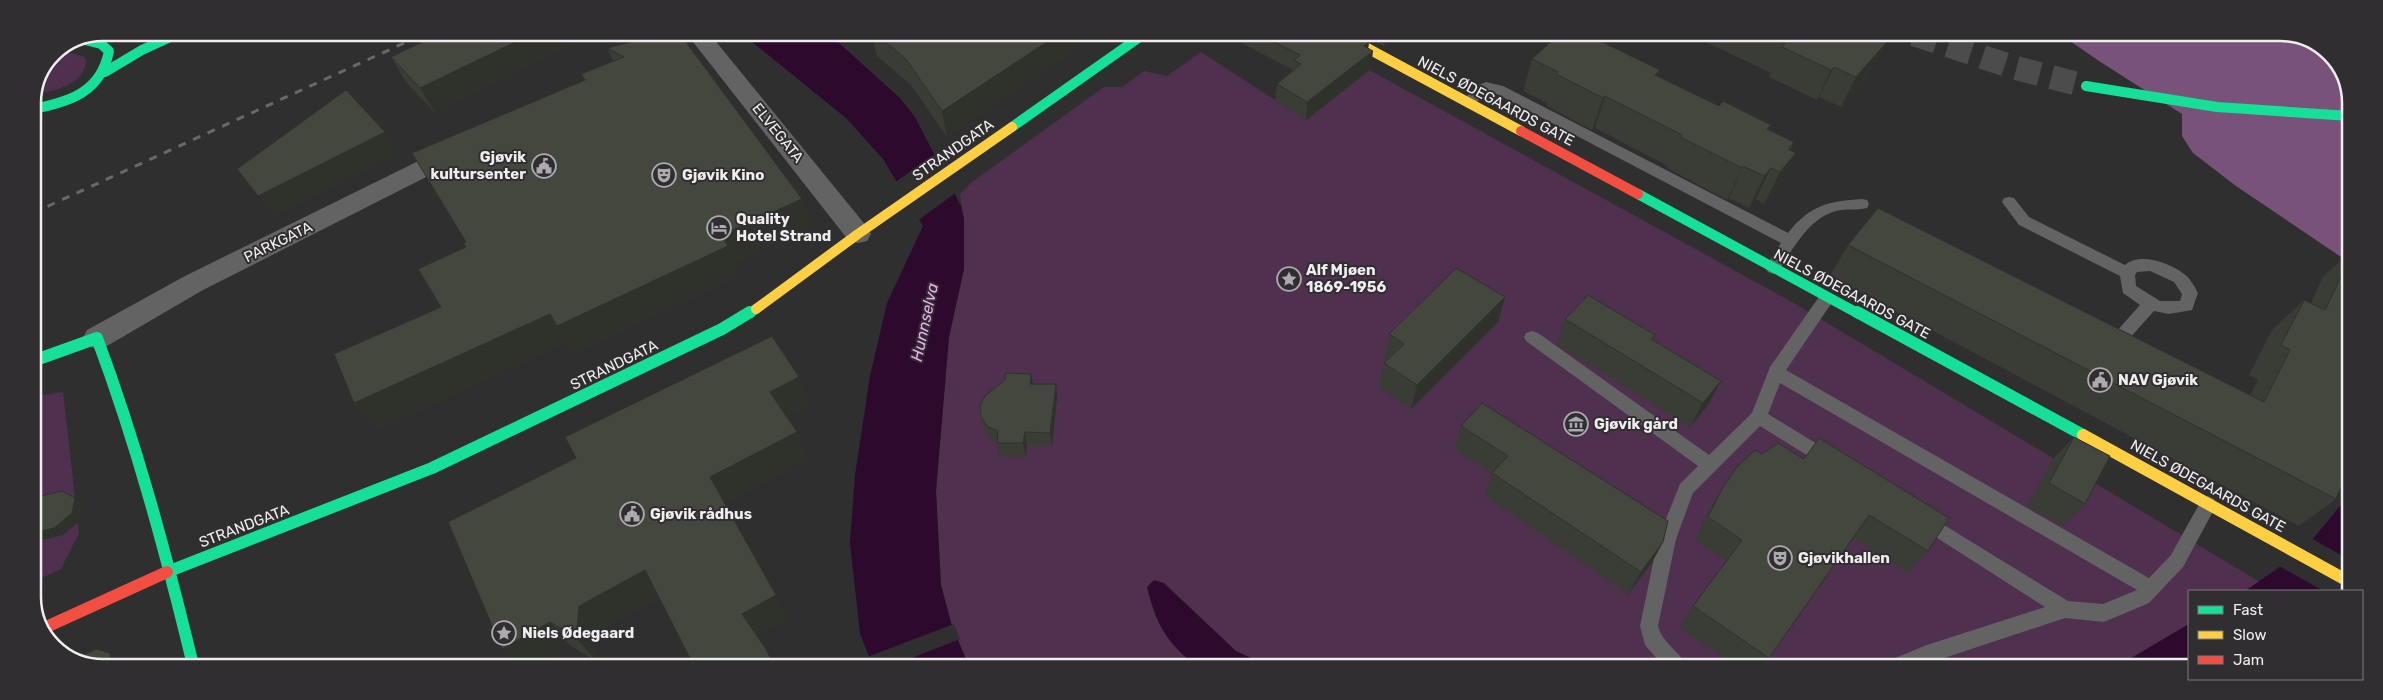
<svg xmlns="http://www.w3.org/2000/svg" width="2383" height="700" font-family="Rubik,sans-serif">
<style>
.green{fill:#4f304f}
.forest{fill:#795279}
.water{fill:#2d092e}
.pier{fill:#302f30}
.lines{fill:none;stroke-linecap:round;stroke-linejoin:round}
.highway-tunnel{stroke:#4d4c4c;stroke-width:24;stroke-dasharray:24 12;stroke-linecap:butt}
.lane{fill:#636363;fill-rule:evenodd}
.street{fill:#636363;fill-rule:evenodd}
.fast-far1{stroke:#16e098;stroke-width:10}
.fast{stroke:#16e098;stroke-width:12}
.slow-far1{stroke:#ffcf43;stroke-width:10}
.slow{stroke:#ffcf43;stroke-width:12}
.jam-far1{stroke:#f24e42;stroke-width:10}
.jam{stroke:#f24e42;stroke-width:12}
.rail{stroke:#686868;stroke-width:3;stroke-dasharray:8 8;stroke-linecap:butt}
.wall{fill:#3a3d35}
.shaded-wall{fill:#2f322b}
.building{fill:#43473e;stroke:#2f322b}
.labels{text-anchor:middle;stroke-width:4;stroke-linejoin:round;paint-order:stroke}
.street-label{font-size:15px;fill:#efedee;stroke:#312e31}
.poi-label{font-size:15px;font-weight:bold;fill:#efedee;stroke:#312e31;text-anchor:start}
.water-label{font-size:16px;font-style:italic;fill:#efacf0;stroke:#312e31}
.rim{fill:none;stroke:#efedee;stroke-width:2.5}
</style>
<rect width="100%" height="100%" fill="#302f30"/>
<g class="green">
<path d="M65,52l18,4 3,4c0,23 -31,32 -49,33l16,-38z"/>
<path d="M1201,52l105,68 63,-50 423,232 468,280 -15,9h-56v33l-73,43 -1147,-1 -17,-40 -11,-41 -5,-94 13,-154 15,-68v-50l-4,-25 12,-12 132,-95h18l22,-16 23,5z"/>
<path d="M63,392l16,141 -18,36 -28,13v-185z"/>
</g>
<path class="forest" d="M2065,35l192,2 57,8 19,12 17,41v165l-114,-77 -43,-33 -11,-17v-22l-83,-53 -29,-20z"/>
<g class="water">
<path d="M741,33h87l72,65 15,19 46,89 3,13v50l-15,68 -13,154 5,94 11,41 17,40h-96l-13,-32 -10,-91 5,-68 15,-99 17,-73 36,-77 -40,-67 -37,-41z"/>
<path d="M2349,495l-1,96h-103l58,-40z"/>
<path d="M1154,580l10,3 72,68 33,15h-73c-30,-24 -40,-42 -49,-79z"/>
<path d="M2189,624v43h-73z"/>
</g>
<g class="pier">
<path d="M937,153l20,39 -40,29 -23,-38z"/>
<path d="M2311,538l37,21v32h-24l-45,-25 22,-17z"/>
<path d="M954,624l6,15 -69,27h-21l-3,-9z"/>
</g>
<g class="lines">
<path class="highway-tunnel" d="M1914,34l102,34 70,18"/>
<g class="lane">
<path d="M1486,82l17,4 285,147c22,-28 41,-32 74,-34l5,1 2,4 -2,4c-10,3 -21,0 -31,3 -27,7 -44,39 -58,61l-5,2 -5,-2 -3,-4 16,-25 -286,-150 -6,-1 -16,13h-10l-2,-3 2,-3 18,-15z"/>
<path d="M2009,197l5,1 15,19 96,48c15,-13 45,-2 59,9 6,4 11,13 14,19l-6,17 -23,4 -15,-3 -26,29 -6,2 -6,-2 -2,-4 2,-4 24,-27 -17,-12 -3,-17 -101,-51 -17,-23 2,-4zM2150,271l24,11 8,12 -2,7h-20l-24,-15 -1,-11 2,-3z"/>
<path d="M1827,292l6,2 2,4 -49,72 363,208 22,-23 31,-56 6,-3 6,3 3,5 -34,63 -34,36 -45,19 -39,-4 -148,49h-32l3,-6 39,-16 118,-38 -128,-82 -3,-5 3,-5 6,-3 145,89 35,3 34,-14 -357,-207 -12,31 67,41 3,5 -3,5 -6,2 -6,-2 -63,-39 -67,67 -17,46 -18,87c4,17 22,25 29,41h-23l-19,-22 -5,-19 18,-87 22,-55 18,-18 -172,-125 -2,-4 2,-4 6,-2 6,2 171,122 43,-42 18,-46 51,-73z"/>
</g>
<g class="street">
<path d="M657,33h52l158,194 4,7 -4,7 -9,2 -9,-2 -163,-208 -3,5c-17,9 -40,28 -59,23l-3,-5 3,-5z"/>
<path d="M455,143l9,2 3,6 -3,6 -24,13 -237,120 -96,56 -10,3 -10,-3 -4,-8 4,-8 98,-54z"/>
</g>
<g class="fast-far1">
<path d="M105,72l37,-22 37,-17"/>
<path d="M2086,86l131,21 133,9"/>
<path d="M33,109c37,-7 68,-17 76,-58l-8,-7 -16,-4"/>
<path d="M1012,127l132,-93"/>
<path d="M1638,194l221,120"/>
<path d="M748,314l8,-5"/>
</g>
<g class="fast">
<path d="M1857,312l226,123"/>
<path d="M33,361l64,-23c40,107 69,216 96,327"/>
<path d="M167,572l265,-104 290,-139 28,-17"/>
</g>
<g class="slow-far1">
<path d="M1341,34l180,97"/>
<path d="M756,309l102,-75 154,-107"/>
</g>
<path class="slow" d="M2083,435l265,146"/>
<path class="jam-far1" d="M1521,131l117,63"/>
<path class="jam" d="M44,628l123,-56"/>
<path class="rail" d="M33,213l393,-180"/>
</g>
<g class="wall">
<path d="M441,33l-5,81 -30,-32 -15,-25z"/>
<path d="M871,33l228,1 -152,103 -36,-52 -34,-29z"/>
<path d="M1225,34h129l15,8 -1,6 3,21 -65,51 -31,-19 2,-17 16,-14z"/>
<path d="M1361,34h38l-15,12z"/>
<path d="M1679,34h191l1,38 -30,35 -22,-10 -2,3 -48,-23 2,-4 -80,-38 -3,3z"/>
<path d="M647,38l165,189 -78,36 5,12 -165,79 -7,-12 -190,88 -23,-27 87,-96 25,-60v-5l118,-162 -3,-6 32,-13 -6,-13z"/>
<path d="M1532,59l126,17 61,30 52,19 -3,5 26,12 -4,8 -10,35 -16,19 -8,-5 -7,9 -20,-10 -2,2 -60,-32 1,-2 -73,-38 -3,2 -45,-24v-3l-24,-12z"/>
<path d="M1848,245l402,150 8,-15 -9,-5 23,-45 32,-30 7,3 12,-26 27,-25 -1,216 -13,31 -37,27 -469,-250z"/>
<path d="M1505,297l-7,25 -87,87 -32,-21 5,-25 3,-3 -3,-1 5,-25z"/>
<path d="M1565,319l90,16 -2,5 68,41 -13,24 -18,22 -134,-83z"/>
<path d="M1031,374l2,10h23l1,14 -5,48h-25l-1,11 -26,-1 -3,-13 -6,-3 -7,-10 -3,-13z"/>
<path d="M799,377l11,28 -23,12 21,42 -84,45 65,115 -130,-22 -60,33 -3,31 -25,-15 -36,20h-17l-16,-17z"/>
<path d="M1461,426l202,116 -12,22 -23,30 -143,-98 7,-22 -38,-25z"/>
<path d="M2074,437l11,67 -23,22 -35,-20 25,-46z"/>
<path d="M1778,443l150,108 -20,22 -55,-35 -84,120 -7,9h-25l-58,-40 14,-21 34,-45 -32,-21 13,-28 14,-23 40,-35z"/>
</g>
<g class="shaded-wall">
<path d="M534,33h65l-163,81 -16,-26z"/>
<path d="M1059,34h40l-152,103 -5,-26z"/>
<path d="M1386,34h13l-15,12z"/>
<path d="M1369,42l-2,14 6,-5 -2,18 -65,51 1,-18 57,-56z"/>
<path d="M1887,42l-16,30 -30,35 15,-30z"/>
<path d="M1834,67l-15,30 -2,3 14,-30z"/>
<path d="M1605,96l-10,32 -3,2 11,-32z"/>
<path d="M385,132l14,21 -124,64 -17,-21z"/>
<path d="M1796,153l-16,32 -16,19 16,-32z"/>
<path d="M1743,166l-14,32 -2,2 15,-32z"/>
<path d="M1771,168l-15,31 -7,9 15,-32z"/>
<path d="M802,199l10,28 -78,36 5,12 -165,79 -7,-12 -190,88 -23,-27z"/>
<path d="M1505,297l-7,25 -87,87 6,-24z"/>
<path d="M1031,374l3,14 -4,-4z"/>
<path d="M799,377l11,28 -28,15 -12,-28z"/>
<path d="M1721,381l-13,24 -18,22 13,-24z"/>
<path d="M1056,384l1,14 -5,48 -2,-13z"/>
<path d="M797,432l11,27 -84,45 -14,-27z"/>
<path d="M1025,432l2,14 -1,11 -3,-14z"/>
<path d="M75,498l8,7 -2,15 -18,15 -21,5 -9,-7z"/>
<path d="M1663,542l-12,22 -23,30 13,-22z"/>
<path d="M645,570l17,25 -63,35 -3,31 -20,-23 3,-32z"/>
<path d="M776,595l13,24 -33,19 -14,-24z"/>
<path d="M550,622l21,24 -36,20h-17l-16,-17z"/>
<path d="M110,653l19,12h-17z"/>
</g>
<g class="building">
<path d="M441,33h93l-114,55 -29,-31z"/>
<path d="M875,33l184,1 -117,77 -36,-52z"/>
<path d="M1259,34h95l15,8 -5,4 9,5 -66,51 -30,-18 24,-20 -7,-4 6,-5z"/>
<path d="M1559,34h27l74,36 -5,5 64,31 4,-5 48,24 -4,4 27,13 -6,7 8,4 -16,19 -9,-4 -7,8 -21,-10 -1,2 -62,-31 2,-2 -77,-39 -2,2 -47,-24 2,-2 -26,-13z"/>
<path d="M1764,34h106l17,8 -31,35 -22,-10 -3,3 -49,-23 3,-3z"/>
<path d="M647,38h36l119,161 -81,36 7,11 -171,80 -7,-12 -196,89 -20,-49 107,-47 -23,-38 48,-22 -3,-4 3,-1 -54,-89 173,-73 -4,-6 43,-17 -17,-9z"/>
<path d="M346,90l39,42 -127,64 -21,-27z"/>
<path d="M1878,208l386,194 26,-52 -9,-5 23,-45 21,10 25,-52 -1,210 -13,31 -488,-254z"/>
<path d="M1456,268l49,29 -88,88 -33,-22 20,-19 -15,-10z"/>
<path d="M1588,295l67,40 -4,4 70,42 -18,22 -138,-84z"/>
<path d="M772,336l27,41 -29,15 27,40 -87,45 66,118 -34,19 24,35 8,17h-80l-49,-96 -66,36 -3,32 -26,-16 -48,27 -54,-127 128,-64 -11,-21z"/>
<path d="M1006,373l25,1 -1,10h26l-6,49 -25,-1 -2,11h-26l1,-12 -10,-4 -7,-10 -1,-11 5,-10 20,-16z"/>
<path d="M1482,403l186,118 -5,21 -22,30 -149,-99 16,-17 -47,-30z"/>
<path d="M2074,437l36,19 -25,48 -36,-21z"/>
<path d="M1819,438l130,80 -21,33 -59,-36 -100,143 -76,-52 49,-66 -34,-23 14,-28 14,-21 19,-18 7,4 16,-11 26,16z"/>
<path d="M62,491l13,7 -3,15 -18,15 -21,5v-29l8,-8z"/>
<path d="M96,649l14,4 2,12h-27l-10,-6z"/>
</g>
<defs>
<g id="civic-ring" transform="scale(1.25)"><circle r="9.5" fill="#312e31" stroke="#acaaac" stroke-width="1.5"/><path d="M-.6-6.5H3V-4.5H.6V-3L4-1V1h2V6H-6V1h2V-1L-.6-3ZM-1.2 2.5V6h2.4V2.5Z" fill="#acaaac"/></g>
<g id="theatre-ring" transform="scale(1.25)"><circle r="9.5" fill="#312e31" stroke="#acaaac" stroke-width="1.5"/><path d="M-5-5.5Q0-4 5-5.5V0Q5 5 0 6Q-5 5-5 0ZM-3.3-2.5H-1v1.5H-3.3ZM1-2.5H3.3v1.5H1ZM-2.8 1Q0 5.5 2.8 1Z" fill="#acaaac"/></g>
<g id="hotel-ring" transform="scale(1.25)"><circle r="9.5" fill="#312e31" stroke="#acaaac" stroke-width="1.5"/><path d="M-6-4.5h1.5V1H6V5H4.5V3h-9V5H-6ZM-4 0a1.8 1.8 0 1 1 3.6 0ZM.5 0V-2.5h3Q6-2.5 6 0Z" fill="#acaaac"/></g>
<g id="sight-ring" transform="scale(1.25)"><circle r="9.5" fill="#312e31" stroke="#acaaac" stroke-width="1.5"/><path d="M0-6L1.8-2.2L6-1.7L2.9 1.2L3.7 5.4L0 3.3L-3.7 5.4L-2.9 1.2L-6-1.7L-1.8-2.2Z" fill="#acaaac"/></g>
<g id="museum-ring" transform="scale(1.25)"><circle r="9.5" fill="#312e31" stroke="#acaaac" stroke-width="1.5"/><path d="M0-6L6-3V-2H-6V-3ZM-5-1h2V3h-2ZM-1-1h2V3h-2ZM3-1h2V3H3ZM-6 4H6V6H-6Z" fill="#acaaac"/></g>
</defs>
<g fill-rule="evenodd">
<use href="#civic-ring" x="544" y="166"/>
<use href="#theatre-ring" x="664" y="175"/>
<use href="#hotel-ring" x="719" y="228"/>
<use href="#sight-ring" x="1289" y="279"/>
<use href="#civic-ring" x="2100" y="380"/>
<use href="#museum-ring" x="1576" y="424"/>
<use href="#civic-ring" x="632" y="514"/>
<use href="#theatre-ring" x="1780" y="558"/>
<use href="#sight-ring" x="504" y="633"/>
</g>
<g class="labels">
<g class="street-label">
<text transform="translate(1496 101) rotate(28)" y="5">NIELS ØDEGAARDS GATE</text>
<text transform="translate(778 133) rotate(51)" y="5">ELVEGATA</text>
<text transform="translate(953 150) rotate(-35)" y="5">STRANDGATA</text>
<text transform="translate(278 242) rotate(-26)" y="5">PARKGATA</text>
<text transform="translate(1852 294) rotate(28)" y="5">NIELS ØDEGAARDS GATE</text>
<text transform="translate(614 365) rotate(-26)" y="5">STRANDGATA</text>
<text transform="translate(2208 486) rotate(29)" y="5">NIELS ØDEGAARDS GATE</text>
<text transform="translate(244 526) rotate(-21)" y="5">STRANDGATA</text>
</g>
<g class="poi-label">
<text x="526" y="162" text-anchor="end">Gjøvik<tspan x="526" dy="17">kultursenter</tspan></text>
<text x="682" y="180">Gjøvik Kino</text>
<text x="736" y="224">Quality<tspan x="736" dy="17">Hotel Strand</tspan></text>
<text x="1306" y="275">Alf Mjøen<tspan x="1306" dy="17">1869-1956</tspan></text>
<text x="2118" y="385">NAV Gjøvik</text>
<text x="1594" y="429">Gjøvik gård</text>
<text x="650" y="519">Gjøvik rådhus</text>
<text x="1798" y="563">Gjøvikhallen</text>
<text x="522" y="638">Niels Ødegaard</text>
</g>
<g class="water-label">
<text transform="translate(924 322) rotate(-78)" y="6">Hunnselva</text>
</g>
</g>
<path d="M0 0H2383V700H0ZM103 41H2280A62 62 0 0 1 2342 103V597A62 62 0 0 1 2280 659H103A62 62 0 0 1 41 597V103A62 62 0 0 1 103 41Z" fill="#312e31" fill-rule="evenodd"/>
<path class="rim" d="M103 41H2280A62 62 0 0 1 2342 103V597A62 62 0 0 1 2280 659H103A62 62 0 0 1 41 597V103A62 62 0 0 1 103 41Z"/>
<rect x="2188" y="590" width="175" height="90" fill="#312e31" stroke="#7d7a7d"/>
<rect x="2198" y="606" width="25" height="8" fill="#16e098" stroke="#7d7a7d"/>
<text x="2233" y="615" font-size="15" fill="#efedee">Fast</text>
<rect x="2198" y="631" width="25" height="8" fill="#ffcf43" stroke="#7d7a7d"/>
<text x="2233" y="640" font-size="15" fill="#efedee">Slow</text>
<rect x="2198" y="656" width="25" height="8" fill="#f24e42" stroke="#7d7a7d"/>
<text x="2233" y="665" font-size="15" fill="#efedee">Jam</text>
</svg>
